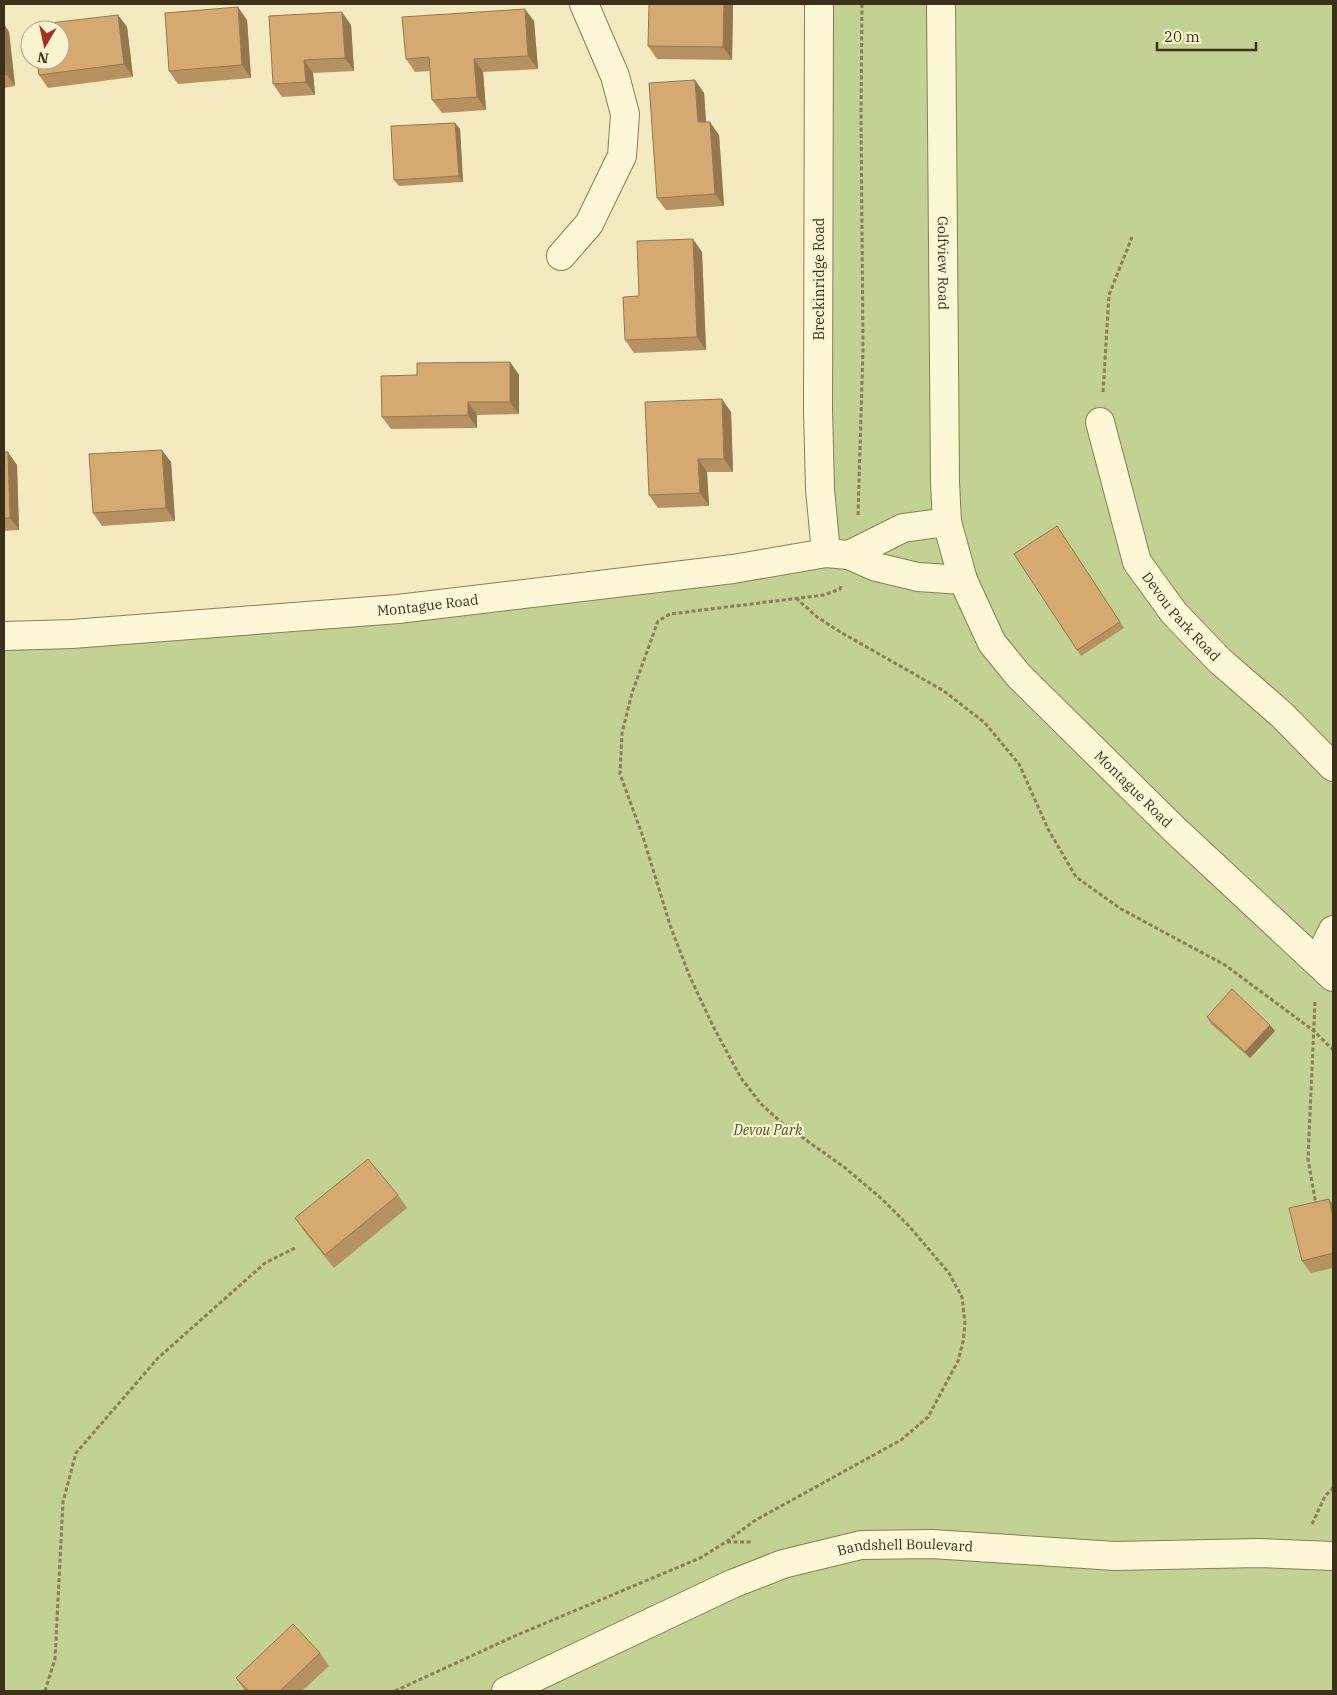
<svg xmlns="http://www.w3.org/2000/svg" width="1337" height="1695" font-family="'IBM Plex Serif',serif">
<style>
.green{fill:#c1d292}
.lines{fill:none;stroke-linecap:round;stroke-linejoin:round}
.minor-casing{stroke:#8e7c55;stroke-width:30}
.path{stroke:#8e7c55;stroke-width:3;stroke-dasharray:4 2.5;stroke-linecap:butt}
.minor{stroke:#fcf7d4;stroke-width:28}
.wall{fill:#b79261}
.shaded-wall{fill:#95774f}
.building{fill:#d5aa71;stroke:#95774f}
.labels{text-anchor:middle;stroke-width:4.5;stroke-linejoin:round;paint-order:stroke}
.street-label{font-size:14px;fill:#3c301b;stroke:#f9f4d0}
.park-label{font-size:14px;font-style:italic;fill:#425a20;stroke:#f9f4d0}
</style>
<rect width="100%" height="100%" fill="#f3ebbf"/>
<path class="green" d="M819,4h514v1687h-1329v-1055l822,-83z"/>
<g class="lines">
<g class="minor-casing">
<g id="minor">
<path d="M819,4l-1,406 2,79 6,64"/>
<path id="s1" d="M941,4l4,478 2,40 16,58 29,63 27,33 155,153 159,148"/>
<path d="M561,256l28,-32 33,-68 3,-42 -10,-38 -31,-72"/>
<path id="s2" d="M1100,422l37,140 37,51 45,47 63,55 51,52"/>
<path d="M849,555l54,-27 44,-6"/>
<path id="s3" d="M4,636l68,-2 326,-25 335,-40 93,-16 23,2 27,12 42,10 45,3"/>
<path d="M1317,962l16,-32"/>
<path id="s4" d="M506,1691l226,-107 51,-20 78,-19 71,-1 183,12 144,-3 74,3"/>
</g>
</g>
<g class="path">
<path d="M1103,392l6,-97 23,-58"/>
<path d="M858,515l5,-166 -2,-233 1,-112"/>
<path d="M796,598l21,19 25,16 102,58 41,32 34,41 29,65 28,48 45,32 104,56 89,66 19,19"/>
<path d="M1315,1002l-7,157 8,46"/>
<path d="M1312,1524l13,-28 8,-8"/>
<path d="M727,1542h24"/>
<path d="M45,1691l10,-32 8,-157 13,-49 82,-95 107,-95 32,-16"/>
<path d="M395,1691l122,-56 183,-77 26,-16 28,-21 147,-81 27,-23 30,-56 5,-19 2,-18 -3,-27 -13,-24 -40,-47 -27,-27 -38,-32 -62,-44 -21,-19 -20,-26 -27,-50 -24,-51 -19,-49 -28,-91 -23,-63 2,-41 10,-40 26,-72 12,-7 154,-19 16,-6 1,-4"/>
</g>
<use href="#minor" class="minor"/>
</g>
<g class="wall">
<path d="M733,4l-1,56 -75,-1 -9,-13z"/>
<path d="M118,15l9,12 6,50 -85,11 -9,-13z"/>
<path d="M247,20l4,58 -73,6 -9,-13z"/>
<path d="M534,21l4,48 -55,3 3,38 -44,3 -10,-13 -2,-29 -15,1 -9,-13z"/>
<path d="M4,24l5,8 6,54 -11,2z"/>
<path d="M351,25l3,46 -41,2 2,22 -33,2 -9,-13z"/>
<path d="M695,80l9,13 2,29 13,13 5,71 -58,4 -9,-12z"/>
<path d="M455,123l5,6 3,53 -64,4 -5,-6z"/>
<path d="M702,252l4,98 -72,3 -9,-13 14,-44z"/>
<path d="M510,362l9,13v39l-42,1v13l-86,1 -9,-12 35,-42z"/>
<path d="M731,412l2,60h-26l2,34 -51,2 -9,-13z"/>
<path d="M4,452l13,13 2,65 -15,1z"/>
<path d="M171,462l4,59 -73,5 -9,-13z"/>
<path d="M1057,526l67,102 -43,28 -67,-102z"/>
<path d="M1207,1017l68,14 -25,27 -39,-34z"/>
<path d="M398,1195l9,13 -73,60 -30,-37 -9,-13z"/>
<path d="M1333,1205v63l-22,5 -9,-12z"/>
<path d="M320,1653l9,13 -27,25h-57l-9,-13z"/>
</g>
<g class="shaded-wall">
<path d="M724,4h9l-1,56 -9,-13z"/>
<path d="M238,7l9,13 4,58 -9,-13z"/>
<path d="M525,9l9,12 4,48 -10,-13z"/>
<path d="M342,12l9,13 3,46 -9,-13z"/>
<path d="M118,15l9,12 6,50 -9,-13z"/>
<path d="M4,24l5,8 6,54 -9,-12 -2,-22z"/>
<path d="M474,59l9,13 3,38 -9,-13z"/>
<path d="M304,60l9,13 2,22 -9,-13z"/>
<path d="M695,80l9,13 3,42 -9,-13z"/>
<path d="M710,122l9,13 5,71 -9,-12z"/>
<path d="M455,123l5,6 3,53 -4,-6z"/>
<path d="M693,239l9,13 4,98 -9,-13z"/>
<path d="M510,362l9,13v39l-9,-12z"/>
<path d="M722,399l9,13 2,60 -9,-13z"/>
<path d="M468,402l9,13v13l-9,-13z"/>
<path d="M162,450l9,12 4,59 -9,-13z"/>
<path d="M8,452l9,13 2,65 -9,-12z"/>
<path d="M698,459l9,13 2,34 -9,-13z"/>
<path d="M1270,1025l5,6 -25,27 -5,-6z"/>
<path d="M1329,1199l4,6v12z"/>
</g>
<g class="building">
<path d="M649,4h75l-1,43 -75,-1z"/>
<path d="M238,7l4,58 -73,6 -4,-58z"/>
<path d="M525,9l3,47 -54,3 3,38 -45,3 -3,-43 -23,2 -4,-42z"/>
<path d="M342,12l3,46 -41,2 2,22 -33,2 -4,-68z"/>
<path d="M118,15l6,49 -85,11 -2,-15h23v-30h-26l-1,-5z"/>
<path d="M4,52l2,22h-2z"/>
<path d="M695,80l3,42h12l5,72 -58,4 -8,-115z"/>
<path d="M455,123l4,53 -65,4 -3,-54z"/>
<path d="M693,239l4,98 -72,3 -2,-43 16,-1 -2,-55z"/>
<path d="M510,362v40h-42v13l-86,2 -1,-41 36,-1v-12z"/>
<path d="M722,399l2,60h-26l2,34 -51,2 -4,-93z"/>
<path d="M162,450l4,58 -73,5 -4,-59z"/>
<path d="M4,452h4l2,66h-6z"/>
<path d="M1057,526l63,96 -43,28 -63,-96z"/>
<path d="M1232,989l38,36 -25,27 -38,-35z"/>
<path d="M368,1159l30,36 -73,60 -30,-37z"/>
<path d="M1329,1199l4,18v36l-31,8 -13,-53z"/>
<path d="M293,1624l27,29 -40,38h-31l-13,-13z"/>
</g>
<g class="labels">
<g class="street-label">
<text dy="5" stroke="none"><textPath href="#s1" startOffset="259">Golfview Road</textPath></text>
<text transform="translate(819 279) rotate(-90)" y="5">Breckinridge Road</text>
<text dy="5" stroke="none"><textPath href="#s3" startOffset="425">Montague Road</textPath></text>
<text dy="5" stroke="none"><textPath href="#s2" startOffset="215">Devou Park Road</textPath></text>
<text dy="5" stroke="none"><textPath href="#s1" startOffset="851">Montague Road</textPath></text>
<text dy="5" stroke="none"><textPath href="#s4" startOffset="429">Bandshell Boulevard</textPath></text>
</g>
<g class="park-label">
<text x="768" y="1135">Devou Park</text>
</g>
</g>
<rect width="1337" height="1695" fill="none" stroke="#3c301b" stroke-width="10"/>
<g transform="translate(45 45) rotate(189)"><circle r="24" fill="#f9f4d0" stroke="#ada688"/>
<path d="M0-4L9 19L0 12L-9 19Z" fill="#a4321e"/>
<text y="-8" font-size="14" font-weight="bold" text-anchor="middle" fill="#3c301b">N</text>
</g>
<path d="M1157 42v8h99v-8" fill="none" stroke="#3c301b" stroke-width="2.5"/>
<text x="1164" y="42" font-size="15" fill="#3c301b" stroke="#f9f4d0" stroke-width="4" paint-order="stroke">20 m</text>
</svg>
